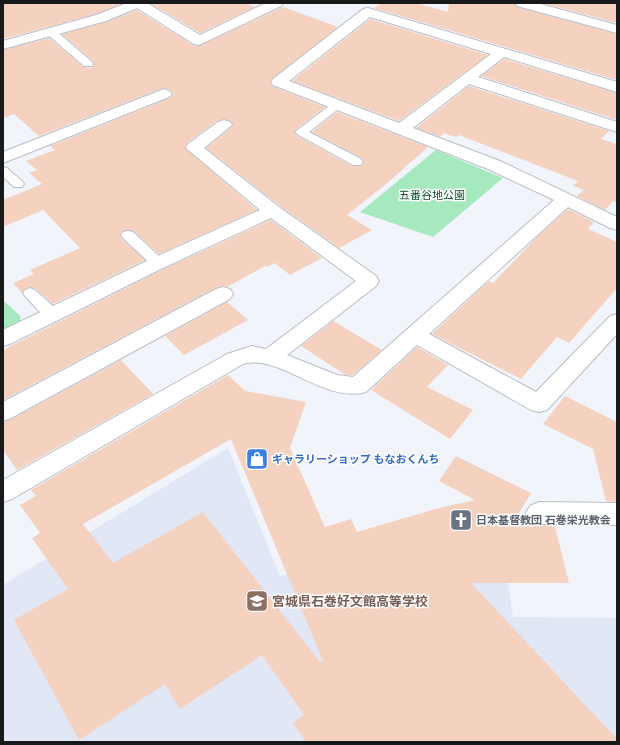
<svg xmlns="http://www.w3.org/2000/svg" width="620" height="745" font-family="Raleway,'Noto Sans JP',sans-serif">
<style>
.built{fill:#e1e7f5}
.green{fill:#a7e9be}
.building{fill:#f5d1c0;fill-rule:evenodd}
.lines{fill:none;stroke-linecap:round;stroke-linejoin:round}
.service-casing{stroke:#babec4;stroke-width:2}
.minor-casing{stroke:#babec4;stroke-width:2}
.service{fill:#fff;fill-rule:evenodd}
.minor{fill:#fff;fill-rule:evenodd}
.labels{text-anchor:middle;stroke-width:3;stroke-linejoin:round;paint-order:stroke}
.park-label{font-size:11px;fill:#08502d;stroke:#fff}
.shop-label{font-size:11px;font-weight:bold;fill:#366cbe;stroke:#fff;text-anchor:start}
.worship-label{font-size:11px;font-weight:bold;fill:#5b616d;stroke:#fff;text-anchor:start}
.near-education-label{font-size:13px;font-weight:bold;fill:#785e54;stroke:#fff;text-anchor:start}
</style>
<rect width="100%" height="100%" fill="#f1f4fb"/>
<path class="built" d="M228,448l52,128 122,-37 103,22 8,56 104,1v124h-614v-157z"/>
<g class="green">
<path d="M436,150l67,28 -70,59 -73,-25z"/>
<path d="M3,300l18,17 -3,9 -15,8z"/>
</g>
<g class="building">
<path d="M3,3h120l-27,11 -93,25z"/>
<path d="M150,3h95l10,4 -55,26z"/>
<path d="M382,3h34l32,9 1,-9h65l3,4 100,27v46l-243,-72z"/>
<path d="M543,3h74v20z"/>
<path d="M283,7l55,20 -68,54 2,5 53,21 -31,24 2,4 56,31h10l2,-5 -2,-3 -50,-26 25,-20 91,35 -43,38 -38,30 25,15 -33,18 -59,-42 -74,-58 27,-22 -2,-5 -7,-2 -7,2 -30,22 -2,5 72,62 -98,44 -25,-23h-11l-3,3 2,5 23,21 -92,44 -17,-15 -5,-2 -7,2 -2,4 -9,-10 21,-9 -4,-4 50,-22 -37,-38 -40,17v-27l39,-16 -13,-11 8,-3 -11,-9 29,-11 -5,-4 120,-48 4,-4 -4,-4 -7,-2 -124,48 -25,-22 -11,4v-68l46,-12 34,29 9,1 2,-3 -1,-4 -31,-27 44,-12 31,-12 56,35 6,1z"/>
<path d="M370,19l118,36 -89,66 -107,-40z"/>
<path d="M504,59l113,34v27l-136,-44z"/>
<path d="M469,86l140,45 -8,8 16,5v58l-4,-1 -8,9 -28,-14 7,-6 -11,-4 5,-5 -119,-46 -3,2 -12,-4 -4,4 -24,-9z"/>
<path d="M568,209l26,13 -6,7 29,13v46l-48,55 -12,-6 -36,42 -89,-45 57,-53 4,2 45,-47z"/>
<path d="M271,220l51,38 -32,17 -15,-12 -8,4 -2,-1 -38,21 -4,-1 -8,2 -212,112v-50l163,-82z"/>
<path d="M227,302l21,18 -64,35 -19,-19z"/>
<path d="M333,321l49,29 -29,25h-7l-45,-29z"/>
<path d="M417,347l31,18 -21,22 46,23 -23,29 -79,-49z"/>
<path d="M121,360l32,34 -136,76 -14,-20v-28l9,-3z"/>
<path d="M228,375l17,16 61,11 -16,46 35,79 26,-8 6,13 82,-24 36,-8 -36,-19 17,-25 75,37 -19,32 43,1 14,57h-98l146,156v3h-311l-13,-19 11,-8 -42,-60 -82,54 -15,-25 -86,56 -65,-120 54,-31 -36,-51 8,-5 -20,-28 16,-9 -5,-6zM231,439l92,222 -3,1 -117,-150 -90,51 -30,-39z"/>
<path d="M565,396l52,26v80l-11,-1 -13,-52 -50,-25z"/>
</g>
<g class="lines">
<g class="service-casing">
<g id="service">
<path d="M51,29l4,1 37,32 1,2 -1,2h-8l-37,-32 -1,-2 1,-2z"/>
<path d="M337,102l4,1 2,2 -2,2 -32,25 52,27 2,3 -2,3h-8l-56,-31 -2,-2 38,-29z"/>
<path d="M3,167l4,1 15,13 2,3 -2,3h-8l-11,-10z"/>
<path d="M128,231l5,1 30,28 2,3 -2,3 -5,1 -5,-1 -30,-28 -2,-3 2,-3z"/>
<path d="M30,288l5,2 22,20 2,4 -2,4c-13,3 -23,-13 -32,-22l-2,-3 2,-3z"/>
</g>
</g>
<g class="minor-casing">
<g id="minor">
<path d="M127,3h20l53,32 66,-32h17l-2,3 -82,39 -5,-1 -57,-36 -31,13 -103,28v-8l93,-26z"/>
<path d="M515,3h22l80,22v8l-100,-27z"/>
<path d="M368,8l249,74v10l-113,-35 -26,20 139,45v10l-148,-48 -56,44 87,33 117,56v13l-7,-2 -42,-21 -139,127 107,58 74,-76 7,-2v20l-70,76 -8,2 -8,-2 -114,-65 -51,47c-42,12 -86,-39 -123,-28l-231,135 -9,3v-22l224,-126 25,-8 14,3 90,-68 -85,-63 -106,49 -155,77 -7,2v-16l148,-71 109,-49 -74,-62 2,-4 30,-22 6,-2 6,2 2,3 -28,23 75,59 97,69 3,5 -3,5 -89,69 50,20 16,2 201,-177 -66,-31 -215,-84 -2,-3 2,-3 90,-70zM370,17l121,37 -92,69 -110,-42z"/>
<path d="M164,89l5,2 3,3 -3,3 -166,66v-11z"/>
<path d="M223,287l7,2 3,5 -3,5 -219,119 -8,3v-19l213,-113z"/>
<path d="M539,502l78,1v22l-78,-1 -9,-4 -4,-7 4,-7z"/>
</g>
</g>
<use href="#service" class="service"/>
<use href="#minor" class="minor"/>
</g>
<defs>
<g id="shop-square" transform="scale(1.15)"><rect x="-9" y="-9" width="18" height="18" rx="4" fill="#3f7fe0" stroke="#fff"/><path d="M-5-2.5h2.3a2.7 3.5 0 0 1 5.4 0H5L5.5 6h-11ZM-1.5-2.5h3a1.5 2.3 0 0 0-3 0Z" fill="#fff"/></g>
<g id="church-square" transform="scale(1.15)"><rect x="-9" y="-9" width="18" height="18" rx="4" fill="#6b7280" stroke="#fff"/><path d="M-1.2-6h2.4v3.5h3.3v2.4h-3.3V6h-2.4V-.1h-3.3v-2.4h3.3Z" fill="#fff"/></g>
<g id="school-square" transform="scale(1.15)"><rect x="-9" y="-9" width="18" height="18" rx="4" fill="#8d6e63" stroke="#fff"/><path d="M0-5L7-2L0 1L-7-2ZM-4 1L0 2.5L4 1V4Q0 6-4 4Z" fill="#fff"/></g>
</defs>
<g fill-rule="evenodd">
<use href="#shop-square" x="257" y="459"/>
<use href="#church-square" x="461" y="520"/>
<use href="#school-square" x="257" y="601"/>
</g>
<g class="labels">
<g class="park-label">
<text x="432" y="199">五番谷地公園</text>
</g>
<g class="shop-label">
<text x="272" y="463">ギャラリーショップ もなおくんち</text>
</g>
<g class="worship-label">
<text x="476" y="524">日本基督教団 石巻栄光教会</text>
</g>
<g class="near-education-label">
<text x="272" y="606">宮城県石巻好文館高等学校</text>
</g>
</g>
<rect width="620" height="745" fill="none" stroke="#18191b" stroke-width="8"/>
</svg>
